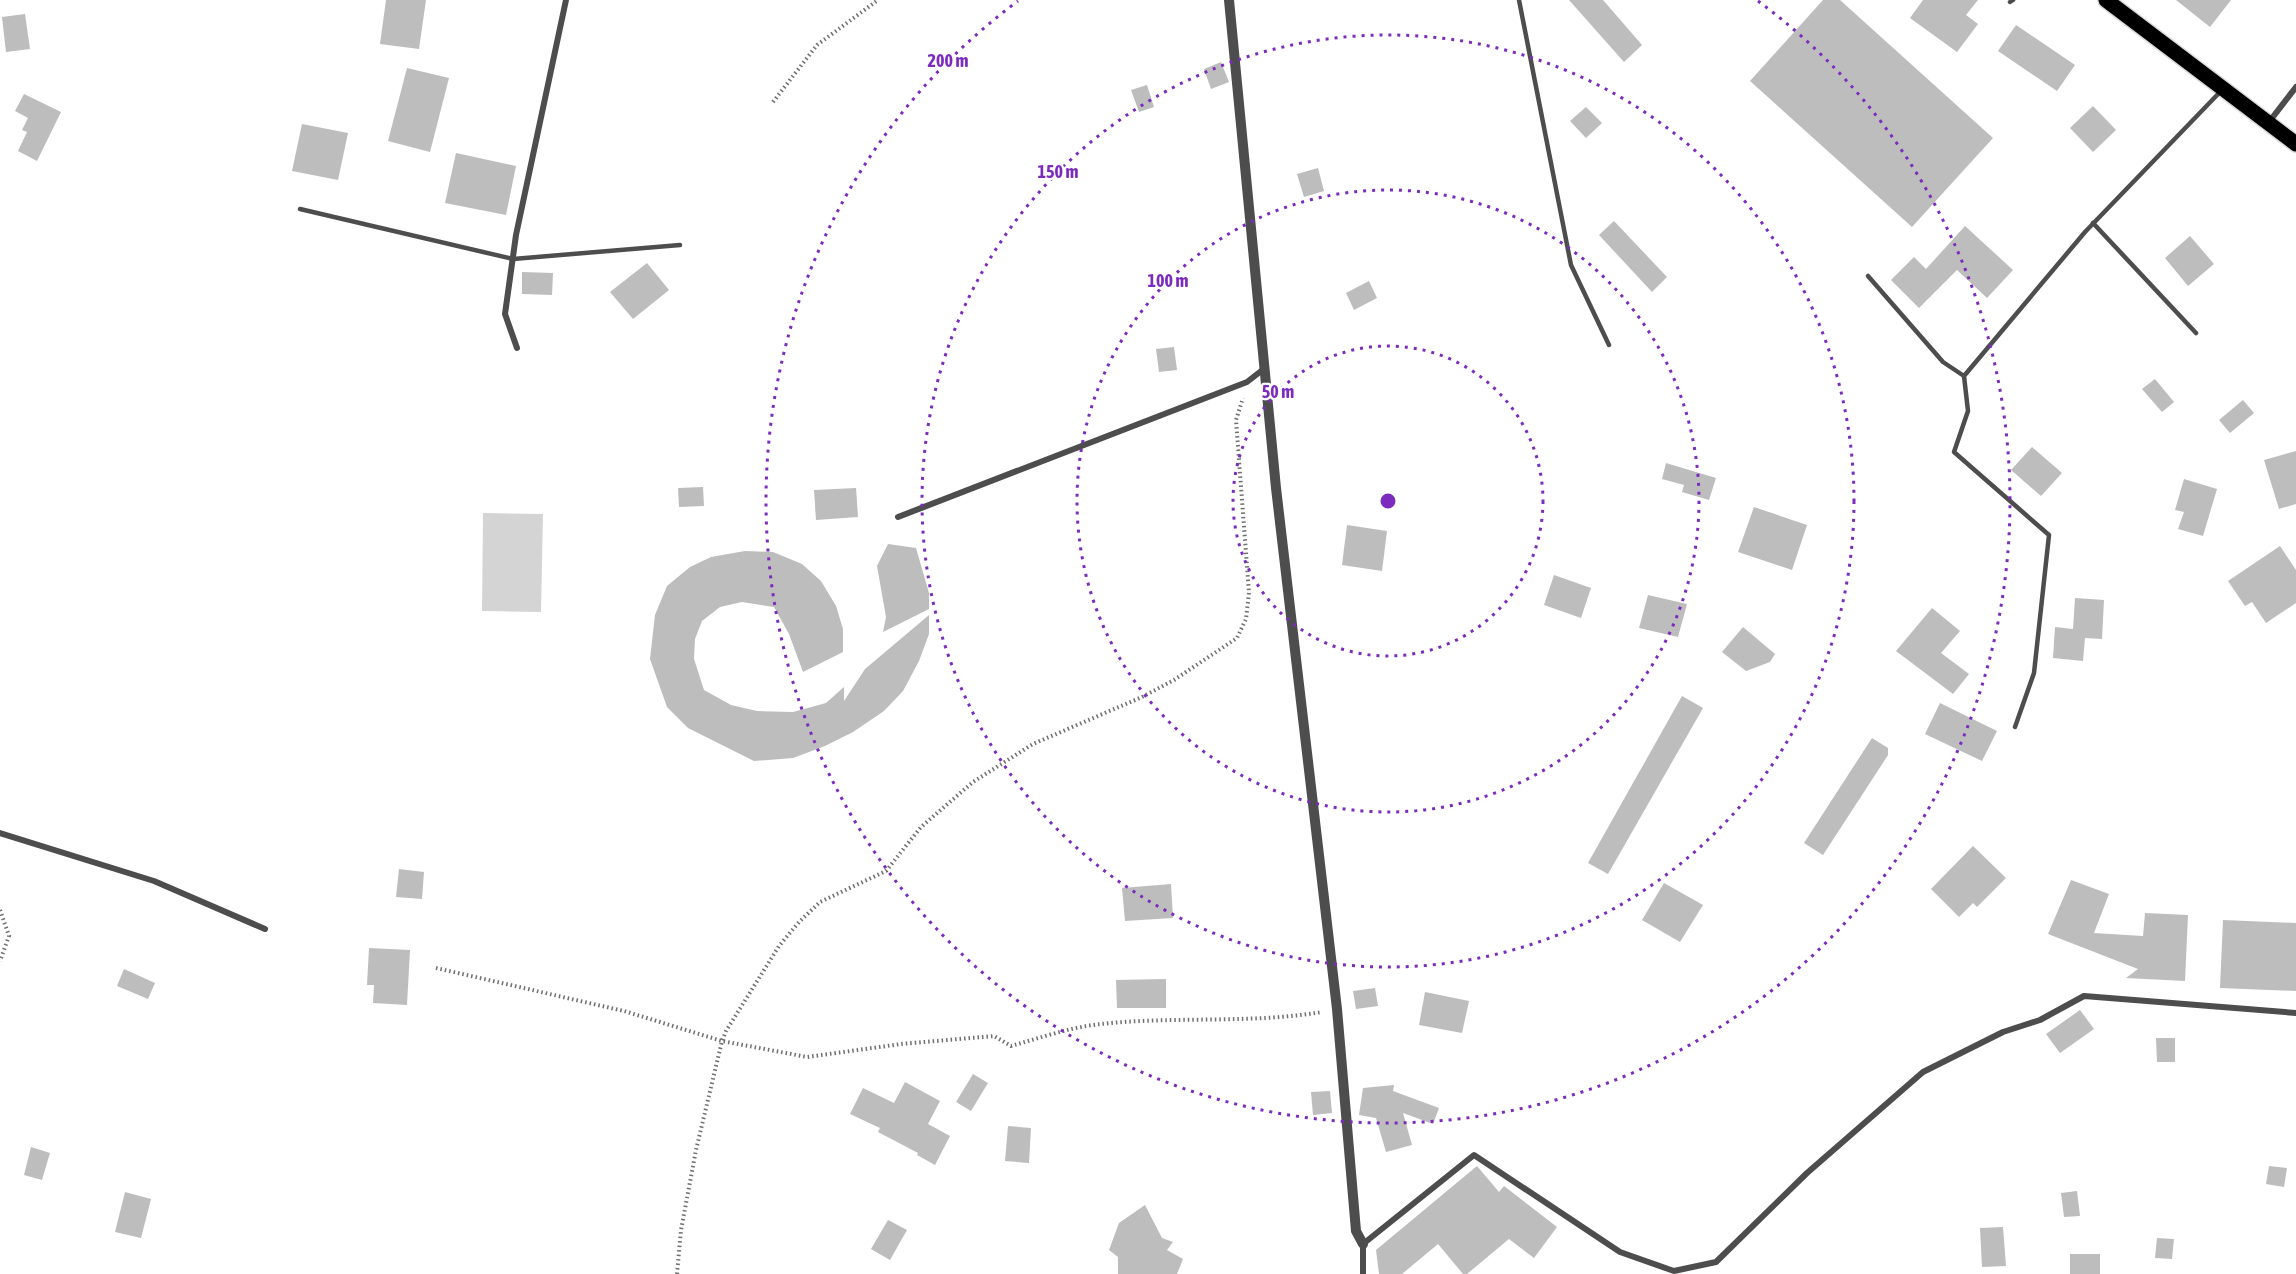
<svg xmlns="http://www.w3.org/2000/svg" width="2296" height="1274" font-family="'Asap Condensed',sans-serif">
<style>
.green{fill:#d4d4d4}
.building{fill:#bdbdbd}
.lines{fill:none;stroke-linecap:round;stroke-linejoin:round}
.primary-casing{stroke:#dbdbdb;stroke-width:18}
.path{stroke:#6f6f6f;stroke-width:4;stroke-dasharray:1.5 3;stroke-linecap:butt}
.service{stroke:#4d4d4d;stroke-width:4.5}
.minor{stroke:#4d4d4d;stroke-width:6}
.tertiary{stroke:#4d4d4d;stroke-width:10}
.primary{stroke:#000;stroke-width:15}
.ring{fill:none;stroke:#7b2cbf;stroke-width:3;stroke-dasharray:3 6}
.centre{fill:#7b2cbf;stroke:#fff;stroke-width:3}
.ring-label{font-size:18px;text-anchor:middle;font-weight:bold;fill:#7b2cbf;stroke:#fff;stroke-width:4.5;stroke-linejoin:round;paint-order:stroke}
</style>
<rect width="100%" height="100%" fill="#fff"/>
<path class="green" d="M483,513l60,1 -2,98 -59,-1z"/>
<g class="building">
<path d="M386,0h40l-7,49 -39,-5z"/>
<path d="M1569,0h34l39,45 -18,17z"/>
<path d="M1823,0h17l153,138 -81,89 -162,-146z"/>
<path d="M1923,0h55l-12,15 12,9 -21,28 -47,-34z"/>
<path d="M2176,0h55l-21,27z"/>
<path d="M25,14l5,35 -24,3 -4,-35z"/>
<path d="M2016,25l59,40 -18,26 -59,-40z"/>
<path d="M1221,62l8,20 -18,7 -7,-20z"/>
<path d="M407,68l42,10 -19,74 -42,-11z"/>
<path d="M1147,85l7,22 -15,5 -8,-22z"/>
<path d="M24,94l37,18 -24,49 -19,-10 9,-19 -5,-2 6,-12 -13,-7z"/>
<path d="M2093,106l23,24 -23,22 -23,-24z"/>
<path d="M1586,107l16,16 -16,15 -16,-17z"/>
<path d="M302,124l46,9 -10,47 -46,-9z"/>
<path d="M456,153l60,13 -10,49 -61,-12z"/>
<path d="M1318,168l6,23 -20,6 -7,-23z"/>
<path d="M1614,221l53,56 -15,15 -53,-57z"/>
<path d="M1965,226l48,44 -26,28 -30,-28 -38,38 -28,-28 23,-23 12,12z"/>
<path d="M2190,236l24,28 -26,22 -23,-28z"/>
<path d="M647,263l22,27 -36,29 -23,-27z"/>
<path d="M522,272l31,1 -1,22 -30,-1z"/>
<path d="M1369,281l8,17 -23,12 -8,-17z"/>
<path d="M1174,347l3,23 -18,2 -3,-23z"/>
<path d="M2155,379l19,23 -12,10 -20,-23z"/>
<path d="M2243,400l11,13 -24,20 -11,-13z"/>
<path d="M2032,447l30,26 -21,23 -30,-26z"/>
<path d="M2296,451v53l-17,5 -15,-49z"/>
<path d="M1666,463l50,15 -7,22 -27,-8 2,-7 -22,-6z"/>
<path d="M2184,479l33,10 -14,47 -25,-7 6,-17 -9,-2z"/>
<path d="M703,487l1,19 -25,1 -1,-19z"/>
<path d="M856,488l2,29 -42,3 -2,-30z"/>
<path d="M1754,507l53,18 -15,45 -54,-18z"/>
<path d="M1347,525l40,6 -5,40 -40,-6z"/>
<path d="M888,544l28,4 13,45v16l-46,23 3,-15 -9,-51z"/>
<path d="M2280,546l16,24v33l-30,20 -14,-21 -7,4 -17,-25z"/>
<path d="M745,551l28,1 29,12 19,17 15,25 7,23v23l-40,20 -14,-38 -15,-27 -32,-5 -22,5 -18,14 -7,18 -1,20 10,31 27,15 26,6 36,1 33,-9 18,-16v14l21,-32 64,-54v19l-10,27 -16,30 -19,20 -31,21 -28,14 -32,12 -39,3 -66,-33 -21,-21 -17,-48 5,-44 12,-29 23,-19 21,-10z"/>
<path d="M1554,575l37,13 -10,30 -37,-13z"/>
<path d="M1648,595l39,9 -9,33 -39,-9z"/>
<path d="M2075,598l29,2 -2,39 -17,-1 -2,23 -30,-3 2,-31 18,2z"/>
<path d="M1932,608l28,23 -19,22 28,21 -16,20 -57,-43z"/>
<path d="M1743,627l32,27 -5,8 -24,9 -24,-19z"/>
<path d="M1682,696l21,12 -95,166 -20,-11z"/>
<path d="M1940,703l57,28 -15,30 -57,-27z"/>
<path d="M1872,738l16,10v7l-65,100 -19,-12z"/>
<path d="M1973,846l33,32 -29,29 -4,-4 -14,14 -28,-28z"/>
<path d="M399,869l25,3 -2,27 -26,-2z"/>
<path d="M2071,880l38,14 -15,39 49,3 2,-23 43,2 -3,66 -59,-3 12,-9 -90,-35z"/>
<path d="M1664,883l39,22 -23,37 -38,-22z"/>
<path d="M1171,884l2,34 -48,3 -3,-33z"/>
<path d="M2223,920l73,3v68l-76,-3z"/>
<path d="M369,948l41,2 -3,55 -34,-2 1,-18h-7z"/>
<path d="M124,969l31,14 -7,16 -31,-13z"/>
<path d="M1166,979v29h-49l-1,-28z"/>
<path d="M1375,988l3,18 -22,3 -3,-18z"/>
<path d="M1425,992l44,9 -7,32 -43,-8z"/>
<path d="M2080,1010l14,19 -34,24 -14,-19z"/>
<path d="M2156,1038h19v24h-18z"/>
<path d="M973,1074l15,9 -17,28 -15,-9z"/>
<path d="M905,1082l35,19 -12,23 22,12 -15,29 -18,-10 1,-2 -40,-21 2,-4 -30,-14 13,-26 31,15z"/>
<path d="M1394,1085l-1,6 46,17 -6,16 -30,-11 9,32 -26,7 -10,-34 -17,-3 4,-27z"/>
<path d="M1330,1091l2,22 -19,2 -2,-23z"/>
<path d="M1008,1126l23,2 -2,35 -24,-2z"/>
<path d="M31,1147l19,6 -8,27 -18,-5z"/>
<path d="M1477,1166l22,26 5,-6 53,41 -23,31 -25,-19 -42,35h-4l-25,-30 -36,30h-23l-3,-24z"/>
<path d="M2269,1166l18,2 -3,19 -18,-3z"/>
<path d="M2077,1191l3,25 -16,1 -3,-24z"/>
<path d="M125,1192l26,7 -10,39 -26,-6z"/>
<path d="M1145,1205l17,33 11,4 -6,8 16,9 -6,15h-59v-17l-9,-7 10,-27z"/>
<path d="M888,1220l19,10 -17,30 -19,-11z"/>
<path d="M2003,1227l3,39 -24,1 -2,-39z"/>
<path d="M2157,1238l17,1 -2,20 -17,-1z"/>
<rect x="2070" y="1254" width="30" height="20"/>
</g>
<g class="lines">
<g class="primary-casing">
<path id="primary" d="M2106,0l190,144"/>
</g>
<g class="path">
<path d="M773,102l44,-57 61,-45"/>
<path d="M0,910l9,26 -9,25"/>
<path d="M436,968l188,43 98,30 85,16 94,-13 93,-8 17,10c29,-8 60,-19 90,-22 73,-8 149,0 221,-12"/>
<path d="M677,1274l4,-44 15,-80 26,-109 4,-10 53,-85 20,-24 21,-20 66,-31 35,-44 52,-45 60,-38 109,-47 32,-17 63,-42 9,-19 3,-26 -13,-173 7,-22"/>
</g>
<g class="service">
<path d="M1519,0l52,265 38,80"/>
<path d="M2010,2l3,-2"/>
<path d="M300,209l213,50 167,-14"/>
<path d="M2093,223l103,110"/>
<path d="M1868,276l75,86 21,14"/>
<path d="M2015,727l19,-54 15,-138 -95,-83 14,-41 -4,-35 121,-144 135,-140"/>
</g>
<g class="minor">
<path d="M2269,122l27,-35"/>
<path d="M517,348l-12,-34 11,-79 50,-235"/>
<path d="M898,517l349,-135 18,-14"/>
<path d="M0,833l154,48 111,48"/>
<path d="M1363,1274v-30l111,-89 146,97 54,19 42,-9 91,-89 116,-101 80,-40 37,-12 44,-24 212,17"/>
</g>
<path class="tertiary" d="M1229,0l47,488 61,521 19,222 7,13"/>
<use href="#primary" class="primary"/>
</g>
<g class="ring">
<circle cx="1388" cy="501" r="155"/>
<circle cx="1388" cy="501" r="311"/>
<circle cx="1388" cy="501" r="466"/>
<path d="M1758 1A622 622 0 1 1 1018 1"/>
</g>
<circle cx="1388" cy="501" r="9" class="centre"/>
<g class="ring-label">
<text x="948" y="67">200 m</text>
<text x="1058" y="178">150 m</text>
<text x="1168" y="287">100 m</text>
<text x="1278" y="398">50 m</text>
</g>
</svg>
